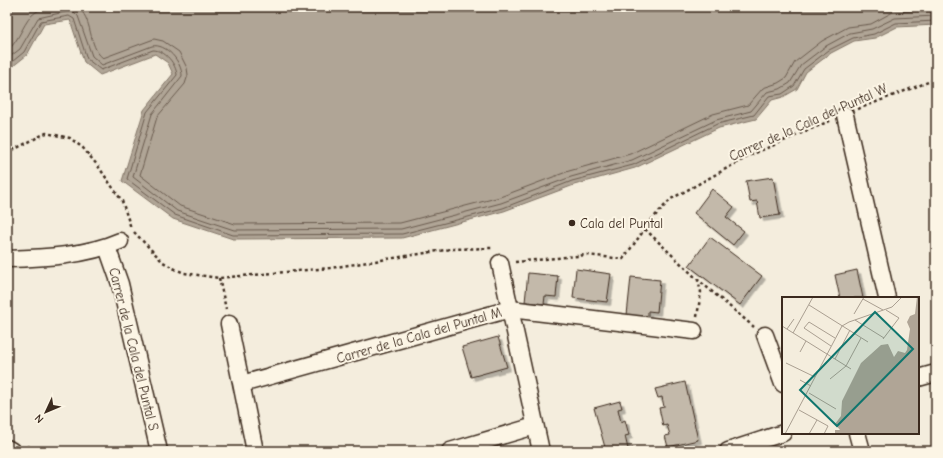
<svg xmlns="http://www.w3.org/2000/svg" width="943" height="458" font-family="'Comic Neue',sans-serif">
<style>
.water{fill:#b0a596;stroke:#817466}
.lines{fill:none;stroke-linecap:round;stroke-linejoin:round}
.shore{stroke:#6a5b4e;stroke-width:1}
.building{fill:#c3b9aa;stroke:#3b2a1e;filter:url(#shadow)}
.minor-casing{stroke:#3b2a1e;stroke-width:19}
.path{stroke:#3b2a1e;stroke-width:2.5;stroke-dasharray:3 3;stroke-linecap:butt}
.minor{stroke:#fcf5e5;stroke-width:16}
.poi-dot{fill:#3b2a1e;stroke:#fcf5e5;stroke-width:1.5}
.labels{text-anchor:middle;stroke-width:4;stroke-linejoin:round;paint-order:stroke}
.street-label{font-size:13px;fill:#3b2a1e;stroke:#fcf5e5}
.poi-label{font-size:13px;fill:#3b2a1e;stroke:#fcf5e5;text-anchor:start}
.inset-road{fill:none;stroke:#aa9f91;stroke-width:1}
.view{fill:#0f766e;fill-opacity:0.15;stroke:#0f766e;stroke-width:2}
.inset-edge{fill:none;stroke:#3b2a1e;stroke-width:2}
</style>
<defs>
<filter id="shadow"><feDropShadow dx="3.5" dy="3.5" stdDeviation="0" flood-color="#0004"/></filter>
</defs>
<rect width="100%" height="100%" fill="#f4eddd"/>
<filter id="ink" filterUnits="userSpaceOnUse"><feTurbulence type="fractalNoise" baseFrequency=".025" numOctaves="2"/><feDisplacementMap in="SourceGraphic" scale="8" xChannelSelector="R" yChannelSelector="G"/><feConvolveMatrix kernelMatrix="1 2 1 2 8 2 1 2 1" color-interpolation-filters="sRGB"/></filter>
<g filter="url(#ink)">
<path class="water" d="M7,7h929v18l-39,2 -22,11 -21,3 -23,12 -25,19 -9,17 -14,8 -11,3 -16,19 -37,9 -84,40 -61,17 -70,26 -102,27 -169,1 -60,-20 -51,-38 22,-71 29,-36 -5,-11 -13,-9 -55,21 -16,-13 -14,-42 -26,4 -17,31 -20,16z"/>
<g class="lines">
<g class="shore">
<path d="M77,7c17,11 10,39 26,51l51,-19 9,2 16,11 8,16 1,7 -3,9 -28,33 -17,58 40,31 55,18 165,-1 100,-26 69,-26 61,-17 83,-40 35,-9 15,-17 15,-5 8,-5 9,-16 27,-21 26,-14 23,-3 22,-12 43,-2"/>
<path d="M7,51c13,-10 17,-32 29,-39 6,-4 15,-4 22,-5"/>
<path d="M7,59l13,-10 18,-31 31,-7 5,1 4,4 14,40 10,9 50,-19c14,-3 30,16 30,30l-30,38 -19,63 44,34 57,19 167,-1 100,-26 70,-26 61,-17 84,-40 35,-9 16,-19 13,-3 10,-6 11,-18 25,-19 24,-13 22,-4 23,-11 41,-2"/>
<path d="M7,66l17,-14 17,-31 28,-5 5,3 13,40 14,11 52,-20c12,0 23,14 24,25l-30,37 -20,67 48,36 58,20 169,-1 101,-26 69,-27 61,-16 84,-41 37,-9 15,-19 13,-2 12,-8 10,-17 25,-19 24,-12 21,-4 22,-11 40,-2"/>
</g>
</g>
<g class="building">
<path d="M773,177l7,38 -20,3 -3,-17 -7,1 -4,-21z"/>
<path d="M712,189l22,18 -8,10 18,14 -11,14 -39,-32z"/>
<path d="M710,237l52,39 -22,29 -51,-39z"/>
<path d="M576,269l35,5 -4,28 -34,-4z"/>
<path d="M857,270l6,28h-23l-5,-23z"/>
<path d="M528,273l30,3 -2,21 -11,-1 -1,8 -19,-2z"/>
<path d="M631,277l29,3 -3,32 -9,-1v6l-21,-2z"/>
<path d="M498,337l9,30 -36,10 -9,-30z"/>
<path d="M685,382l13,58 -30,7 -3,-11 5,-1 -3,-10 -4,1 -4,-18 5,-1 -2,-10 -4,1 -3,-9z"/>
<path d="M620,401l2,7 -4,1 3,13 4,-2 4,15 -4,1 3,13 5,-1 1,3h-28l-12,-43z"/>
</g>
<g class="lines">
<g class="minor-casing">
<g id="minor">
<path d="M845,115l42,183"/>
<path d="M107,247l13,37 39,167"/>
<path d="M7,259c37,-1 79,-3 113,-18"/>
<path d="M500,263l41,188"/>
<path d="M229,324l26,127"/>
<path d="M765,335l18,49"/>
<path d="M918,378l18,-5"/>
<path d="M242,384l268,-75 184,22"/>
<path d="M857,433l5,18"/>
<path d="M7,448l5,3"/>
<path d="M450,451l85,-25"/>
<path d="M728,451l55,-18"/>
</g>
</g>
<g class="path">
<path d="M858,109l78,-30"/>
<path d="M7,153l39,-20 24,5 13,10 15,18 24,35 9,27"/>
<path d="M645,229l52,50 57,48"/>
<path d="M134,232l29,30 10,6 11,5 35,5 111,-10 121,-19 42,-1"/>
<path d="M515,262l72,-7 36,4 30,-41 18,-19 82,-45 79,-34"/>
<path d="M219,278l7,31"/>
<path d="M697,317l4,-25 -3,-11"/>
<path d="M27,446l11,5"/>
<path d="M706,451l6,-2"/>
</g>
<use href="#minor" class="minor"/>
</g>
</g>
<circle class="poi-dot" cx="572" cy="223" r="4"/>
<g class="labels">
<g class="street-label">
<text transform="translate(808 122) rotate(-24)" y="5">Carrer de la Cala del Puntal W</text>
<text transform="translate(419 335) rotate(-16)" y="5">Carrer de la Cala del Puntal M</text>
<text transform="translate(134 349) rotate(76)" y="5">Carrer de la Cala del Puntal S</text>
</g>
<g class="poi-label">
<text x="580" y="228">Cala del Puntal</text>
</g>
</g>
<g transform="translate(782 297)">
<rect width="137" height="137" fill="#f4eddd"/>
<path d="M135,0h2v137h-84v-4h5l-5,-6 6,-8 1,-15 19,-38 20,-18 7,-1 6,13 4,-6 7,2 2,-3 3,-21 -3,-7 3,-6 5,-2z" fill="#b0a596"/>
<path class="inset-road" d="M81,2l20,11M27,8l59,37M72,17l10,-17M73,23l29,18M0,29l69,43M5,32l7,-10M11,36l20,-36M101,42l16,-21 -13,-8M49,49l-27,-18 5,-6 26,16M18,55l6,-11M53,62l15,-29M4,66l29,14M48,82l16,-13 15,-28M18,83l11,6M27,96l27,16M17,113l29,16 -4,8M3,137l57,-108 7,-4 43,-15 10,-10M27,137l8,-14"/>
<path class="view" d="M93,15l38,37 -76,77 -37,-36z"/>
<rect width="137" height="137" class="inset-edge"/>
</g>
<rect width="943" height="458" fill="none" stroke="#fcf5e5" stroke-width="24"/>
<rect x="12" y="12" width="919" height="434" fill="none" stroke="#3b2a1e" stroke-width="1.5" filter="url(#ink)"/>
<g transform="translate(46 412) rotate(226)" stroke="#fcf5e5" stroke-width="3" paint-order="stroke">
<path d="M0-3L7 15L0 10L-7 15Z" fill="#3b2a1e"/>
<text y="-6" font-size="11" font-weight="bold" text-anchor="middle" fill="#3b2a1e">N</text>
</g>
</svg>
